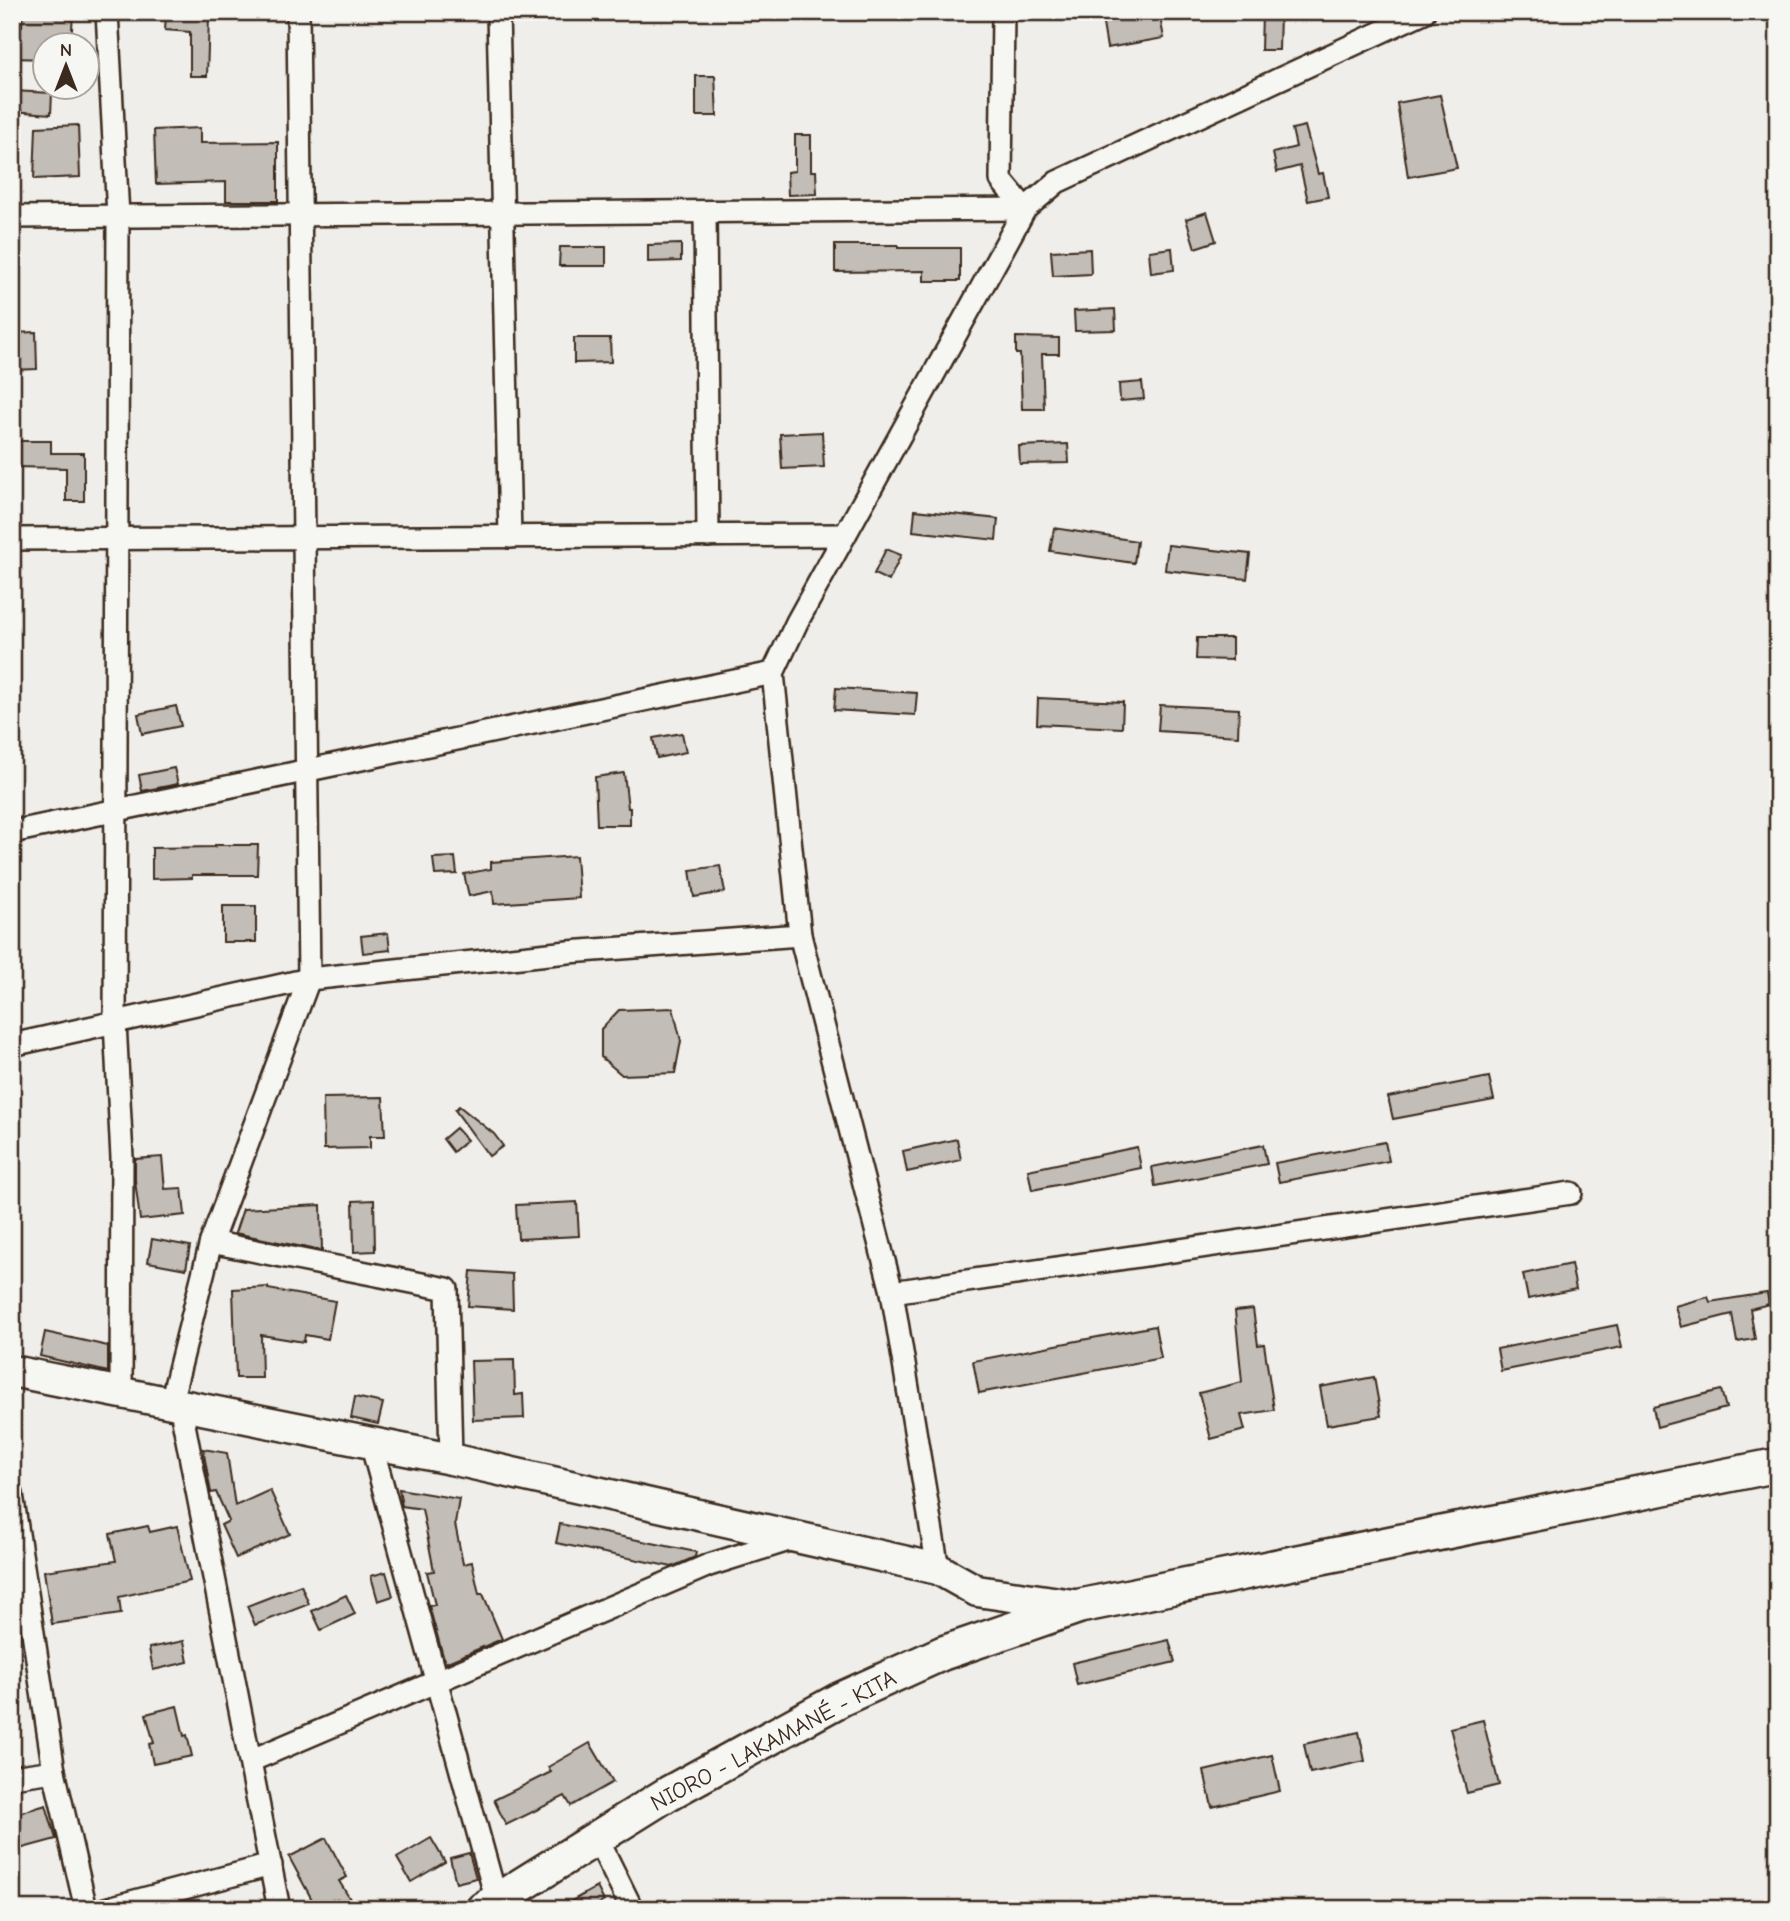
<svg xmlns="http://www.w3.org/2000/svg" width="1790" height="1921" font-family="'Comic Neue',sans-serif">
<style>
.building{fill:#c2bdb7;stroke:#3b2a1e;stroke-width:2}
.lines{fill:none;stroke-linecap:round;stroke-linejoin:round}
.minor-casing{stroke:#3b2a1e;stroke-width:26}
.secondary-casing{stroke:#3b2a1e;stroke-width:35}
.primary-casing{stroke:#3b2a1e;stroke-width:38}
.minor{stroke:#f6f6f2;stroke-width:21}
.secondary{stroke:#f6f6f2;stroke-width:30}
.primary{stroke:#f6f6f2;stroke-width:33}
.labels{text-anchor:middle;stroke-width:5;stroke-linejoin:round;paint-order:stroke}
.street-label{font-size:23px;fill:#3b2a1e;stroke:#f6f6f2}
</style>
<rect width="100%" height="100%" fill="#efeeea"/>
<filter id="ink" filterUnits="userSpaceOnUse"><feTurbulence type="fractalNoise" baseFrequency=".0143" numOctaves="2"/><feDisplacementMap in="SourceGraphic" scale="14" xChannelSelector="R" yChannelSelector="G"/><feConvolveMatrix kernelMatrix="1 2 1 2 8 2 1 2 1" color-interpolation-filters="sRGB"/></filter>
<g filter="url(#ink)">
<g class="building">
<path d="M23,12h50l-2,34h-25v13l-34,-1v-32h10z"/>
<path d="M1101,12h58l5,26 -57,10z"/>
<path d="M1262,13l18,1 -1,36h-18z"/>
<path d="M166,14l43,3 -2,59h-17v-44l-25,-2z"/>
<path d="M696,76h19l2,40h-21z"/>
<path d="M12,91l40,2 -1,21 -39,-3z"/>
<path d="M1440,95l17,73 -49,9 -11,-74z"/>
<path d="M78,125l2,52 -46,2 2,-52z"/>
<path d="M1305,126l13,48 5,-1 5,24 -20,4 -8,-35 -23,6 -4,-19 23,-6 -4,-18z"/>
<path d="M200,128v15l78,-1v59h-52v-19l-70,2 -2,-54z"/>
<path d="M795,135h16v36h5l1,23 -29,1 -1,-23 8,-1z"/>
<path d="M1207,212l9,29 -21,7 -9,-29z"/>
<path d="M681,244v17l-33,1v-17z"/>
<path d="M835,245h63v3h62v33h-36v-10l-89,1z"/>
<path d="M560,247h46v19h-47z"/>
<path d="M1172,248l2,22 -23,3 -2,-22z"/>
<path d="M1090,249l1,25 -38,2 -2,-25z"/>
<path d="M1115,309l1,21 -41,1 -1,-20z"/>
<path d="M36,332l1,37 -24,1 -1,-37z"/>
<path d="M1016,337l43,1v16h-17l2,55h-22l-2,-55h-4z"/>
<path d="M574,338h36l1,24 -37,1z"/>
<path d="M1142,382l2,17 -24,2 -1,-17z"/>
<path d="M822,432l2,35 -42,2 -2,-35z"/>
<path d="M13,441h38v12h33v48h-18v-33l-54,-1z"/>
<path d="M1068,444l1,19 -49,1 -1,-18z"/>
<path d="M915,510l83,9 -2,21 -83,-9z"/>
<path d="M1054,528l83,13 -3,22 -84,-12z"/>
<path d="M1168,545l82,9 -3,25 -82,-9z"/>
<path d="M886,549l15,6 -12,26 -15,-7z"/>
<path d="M1197,638h35v22l-36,-1z"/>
<path d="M836,688l81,5 -2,22 -81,-5z"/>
<path d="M1038,698l85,4 -1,26 -85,-4z"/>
<path d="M1160,705l79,4 -1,27 -80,-5z"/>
<path d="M176,706l5,20 -39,8 -4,-20z"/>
<path d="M682,733l4,19 -29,6 -4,-20z"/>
<path d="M174,768l4,16 -36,7 -3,-16z"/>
<path d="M624,773l4,35h2v17h-33l-2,-48z"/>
<path d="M215,845h43l-1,30h-65v3l-40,1v-31l63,-1z"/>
<path d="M576,856l3,42 -85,6 -1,-13 -24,5 -5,-22 27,-5v-7z"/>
<path d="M455,857l2,17 -22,1 -2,-17z"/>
<path d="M720,866l5,26 -31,5 -4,-27z"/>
<rect x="223" y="906" width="33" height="36"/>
<path d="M388,933l2,17 -27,3 -2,-17z"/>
<path d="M673,1008l8,33 -6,32 -53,2 -21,-18v-28l18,-19z"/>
<path d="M1489,1077l5,23 -101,19 -5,-22z"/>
<path d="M383,1097l2,39h-15v12l-46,1 -1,-51z"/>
<path d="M459,1106l35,28 9,12 -14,10 -34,-46z"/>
<path d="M456,1128l11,12 -14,12 -10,-13z"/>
<path d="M957,1139l4,21 -54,12 -4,-21z"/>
<path d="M1385,1142l4,19 -110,21 -4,-19z"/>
<path d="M1263,1145l4,19 -112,22 -3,-19z"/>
<path d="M1137,1147l4,21 -109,22 -4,-20z"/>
<path d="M162,1157l3,32 17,-1 3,27 -45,5 -5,-40v-21z"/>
<path d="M374,1200l1,51 -21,1 -1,-51z"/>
<path d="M577,1202l2,34 -61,3 -2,-34z"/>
<path d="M321,1205l1,46 -87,-18 8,-24z"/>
<path d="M152,1239l38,7 -4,23 -38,-7z"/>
<path d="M1571,1264l5,25 -48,10 -5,-25z"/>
<path d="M471,1271l41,3 1,35 -45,-3z"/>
<path d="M268,1287v2l67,12 -7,38 -23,-4 -1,7 -43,-7 1,43h-26l-3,-89z"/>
<path d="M1767,1293l2,11 -19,5 5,30 -18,3 -5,-28 -51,13 -6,-21 33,-9 2,5z"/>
<path d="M1253,1309l5,36 6,-1 10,66 -33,5 4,15 -34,9 -12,-46 43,-11 -7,-71z"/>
<path d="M1617,1325l5,22 -121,24 -4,-22z"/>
<path d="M1155,1326l6,32 -182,35 -6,-32z"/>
<path d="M45,1332l63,14v26l-68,-16z"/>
<path d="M514,1360l1,35 8,-1 1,24 -51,2 -2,-59z"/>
<path d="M1374,1377l7,39 -54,9 -7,-38z"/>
<path d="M1721,1390l5,18 -69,19 -4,-20z"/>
<path d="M355,1397l28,6 -5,21 -27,-6z"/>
<path d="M203,1449l24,4 8,53 35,-16 20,44 -54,24 -15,-33 8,-4 -13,-29 -5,1z"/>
<path d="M399,1489l60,10 -4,25 8,40 9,-2 7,32h4l19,45 -57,24 -16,-57 6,-1 -8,-33 7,-1 -12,-62 -20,-3z"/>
<path d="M560,1524l136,28 -1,5 -23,10 -116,-24z"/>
<path d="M148,1526l2,6 27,-6 13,55 -71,16 2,17 -69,10 -8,-53 72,-10 -6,-27z"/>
<path d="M386,1572l7,24 -15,5 -7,-25z"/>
<path d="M301,1585l8,19 -54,21 -8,-19z"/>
<path d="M346,1595l9,19 -34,16 -9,-19z"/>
<path d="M1169,1640l6,22 -98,23 -5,-22z"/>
<path d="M184,1641l4,21 -35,8 -4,-22z"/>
<path d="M177,1706l7,30 3,-1 5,21 -39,8 -4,-20 5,-1 -8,-29z"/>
<path d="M1483,1720l16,65 -32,8 -17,-65z"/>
<path d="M1359,1732l6,29 -55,12 -6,-29z"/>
<path d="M590,1743l23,39 -42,24 -6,-10 -59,29 -12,-25 57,-28 -3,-5z"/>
<path d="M1272,1755l8,36 -68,16 -8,-36z"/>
<path d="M46,1805l10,34 -44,12v-36z"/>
<path d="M326,1838l21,39 -8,4 17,28h-39l-28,-52z"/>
<path d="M431,1838l14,24 -34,20 -14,-24z"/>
<path d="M469,1853l7,25 -20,5 -6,-25z"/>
<path d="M597,1887l7,14 -14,8h-33z"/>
</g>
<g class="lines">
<g class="minor-casing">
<g id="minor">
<path d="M107,12l11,204 -3,806 7,136 -1,234"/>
<path d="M498,12l12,525"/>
<path d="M1003,12l-2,168 24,29"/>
<path d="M705,212l3,324"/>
<path d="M12,217l1013,-8"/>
<path d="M12,539l833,-4"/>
<path d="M12,832l761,-159"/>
<path d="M800,935l92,357 46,277"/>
<path d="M12,1045l297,-66 259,-27 232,-17 -27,-262 24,-51 228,-413 32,-27 367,-170"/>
<path d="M211,1242l236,47 4,170"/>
<path d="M892,1292l679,-99"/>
<path d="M171,1402l40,-160 98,-263 -11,-967"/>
<path d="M180,1404l99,505"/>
<path d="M371,1443l128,466"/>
<path d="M12,1494l42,277 32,138"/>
<path d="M250,1761l459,-196 86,-27"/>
<path d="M12,1777l42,-6"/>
<path d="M597,1838l35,71"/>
<path d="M105,1909l166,-44"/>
</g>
</g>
<g class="secondary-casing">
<path id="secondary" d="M12,1371l439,88 487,110 39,22 103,15"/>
</g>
<g class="primary-casing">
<path id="primary" d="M483,1909l186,-116 172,-94 102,-46 137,-47 698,-141"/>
</g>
<use href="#minor" class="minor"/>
<use href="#secondary" class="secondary"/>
<use href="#primary" class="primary"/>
</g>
</g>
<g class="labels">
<g class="street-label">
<text transform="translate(773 1740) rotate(-28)" y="8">NIORO - LAKAMANÉ - KITA</text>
</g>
</g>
<rect width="1790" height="1921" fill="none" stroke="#f6f6f2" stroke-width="42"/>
<rect x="21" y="21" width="1748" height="1879" fill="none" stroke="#3b2a1e" stroke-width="2.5" filter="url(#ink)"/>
<g transform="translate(66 66)"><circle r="33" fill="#f6f6f2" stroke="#aba49d" stroke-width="2"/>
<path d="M0-5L12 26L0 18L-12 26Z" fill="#3b2a1e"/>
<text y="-10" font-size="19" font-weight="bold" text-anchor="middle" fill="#3b2a1e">N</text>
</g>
</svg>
